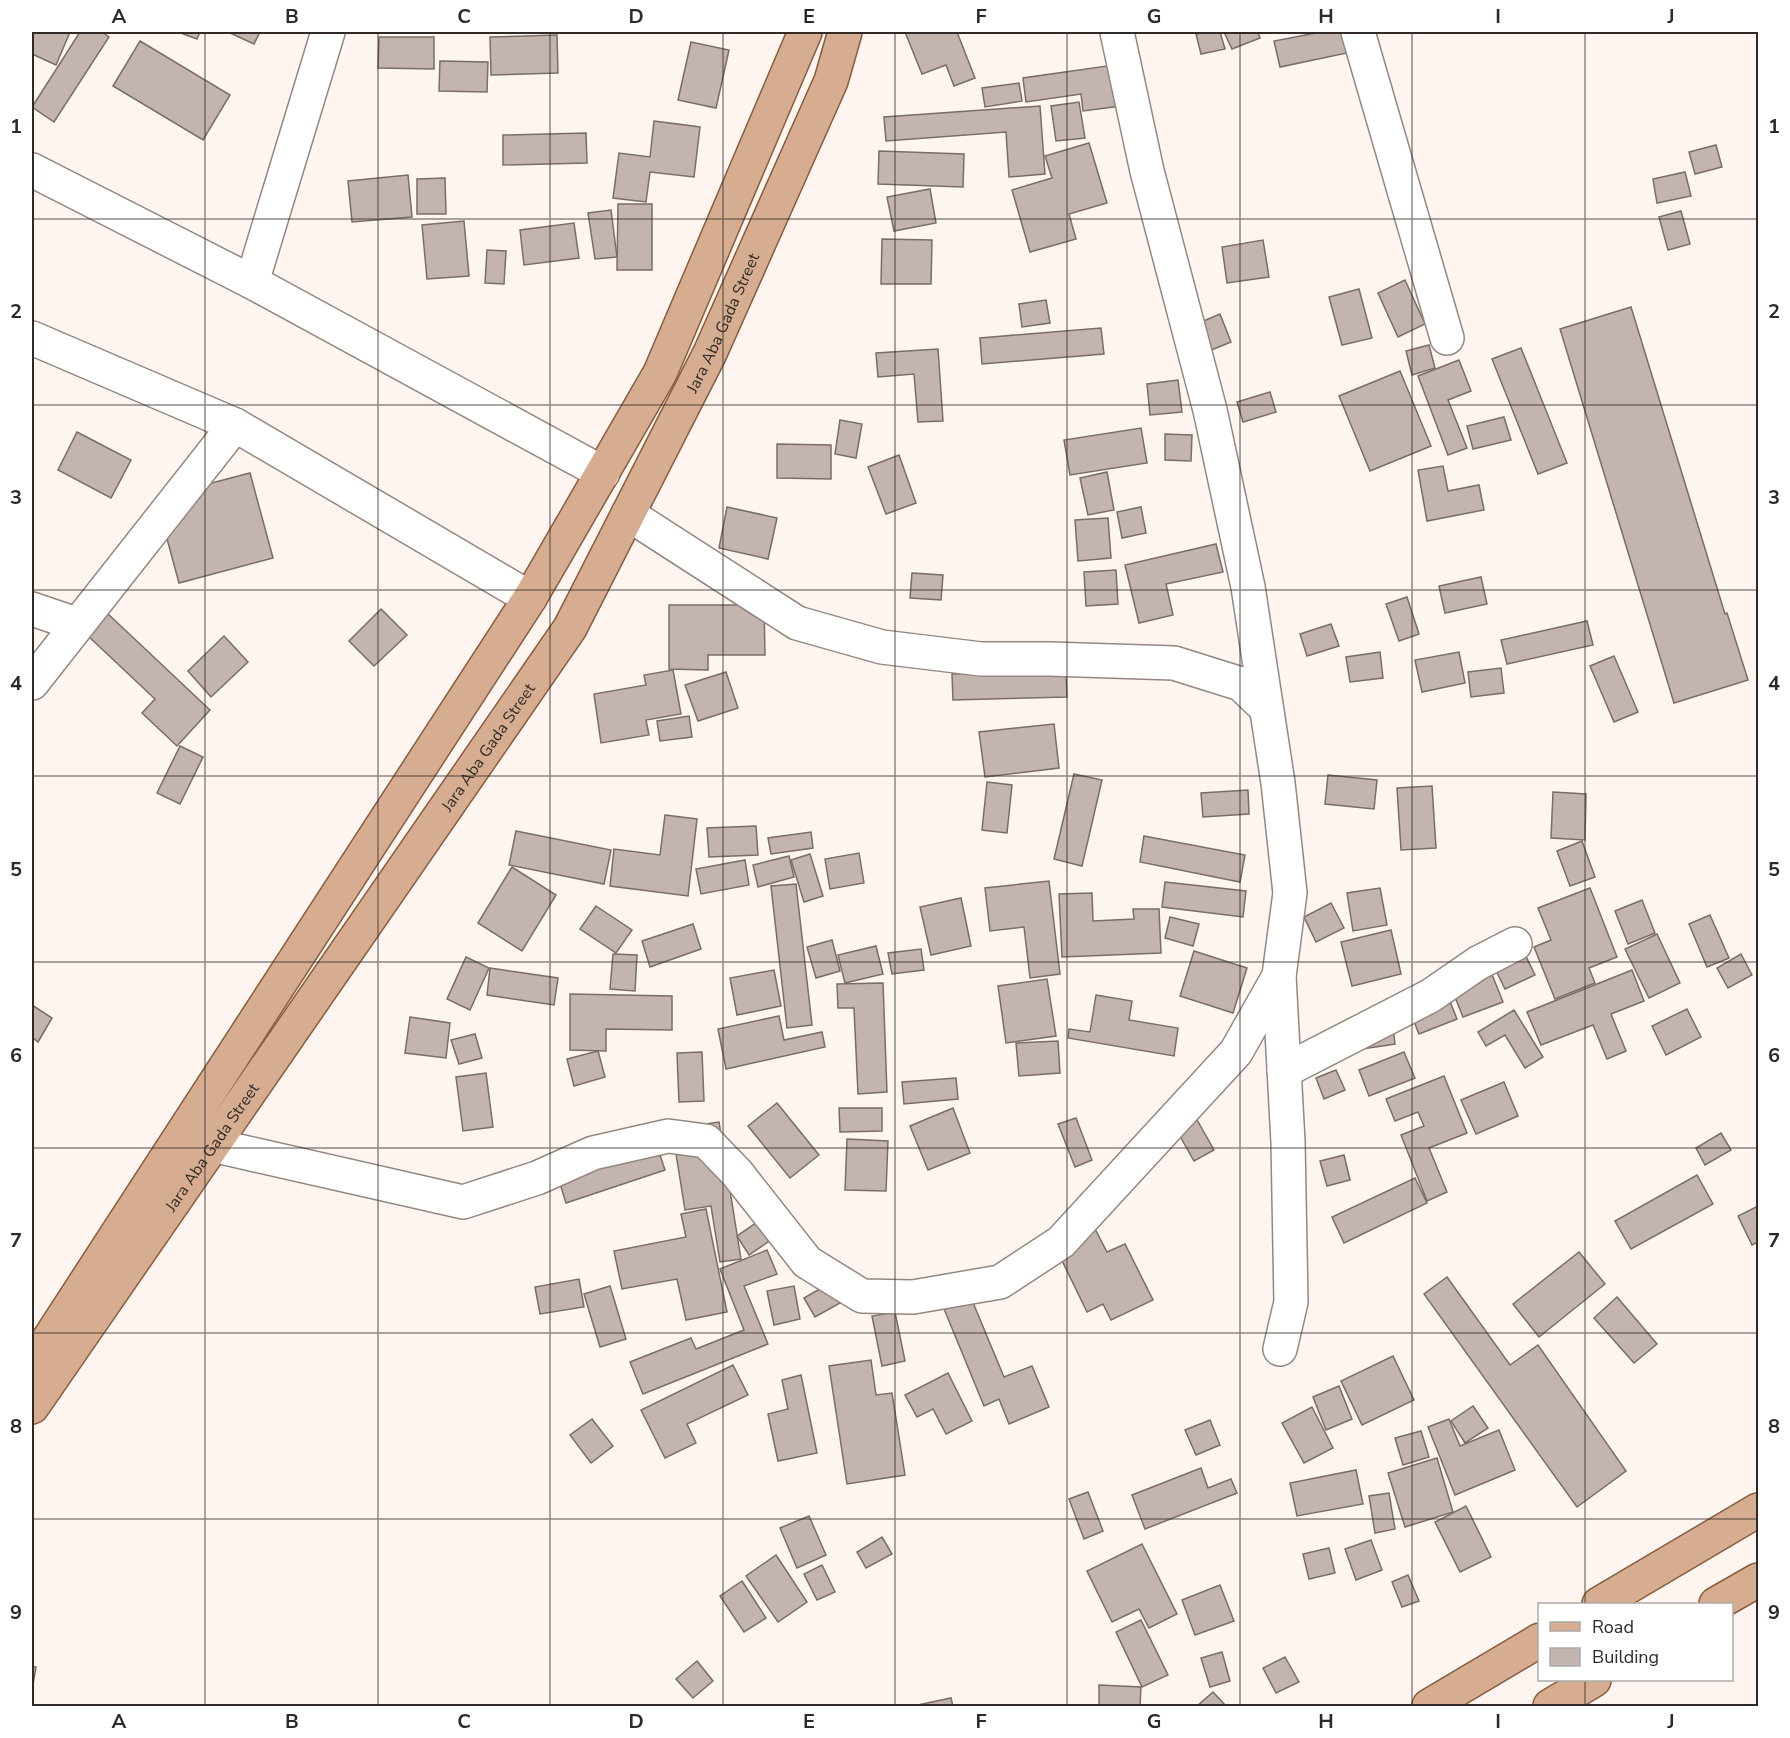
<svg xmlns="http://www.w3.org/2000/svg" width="1790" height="1738" font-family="'Nunito Sans',sans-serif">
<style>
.building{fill:#c3b4af;stroke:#796d67;stroke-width:1.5}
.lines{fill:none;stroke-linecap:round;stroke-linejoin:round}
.street-casing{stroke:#948781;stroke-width:36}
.primary-casing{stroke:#895c3c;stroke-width:36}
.street{stroke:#fff;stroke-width:33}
.primary{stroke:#d6ad91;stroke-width:33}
.grid{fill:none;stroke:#2f2a27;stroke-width:1.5;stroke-opacity:0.55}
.labels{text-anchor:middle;stroke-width:6;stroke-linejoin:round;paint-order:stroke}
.street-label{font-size:16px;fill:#2f2a27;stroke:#fff}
.neatline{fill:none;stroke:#2f2a27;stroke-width:2}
.grid-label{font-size:20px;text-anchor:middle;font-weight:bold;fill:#2f2a27}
</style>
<rect width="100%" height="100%" fill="#fef5f1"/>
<g class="building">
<path d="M32,32h38l-14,33 -24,-11z"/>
<path d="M80,32h22l7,5 -55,85 -22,-15z"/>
<path d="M178,32h22l-3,7z"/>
<path d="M228,32h32l-6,12z"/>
<path d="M905,32h52l18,46 -21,8 -8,-21 -24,9z"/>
<path d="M1206,32h14l5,17 -24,5 -5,-20z"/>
<path d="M1224,32h34l2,6 -28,11z"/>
<path d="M1321,32h35l5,18 -81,17 -6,-26z"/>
<path d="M557,35l1,38 -67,2 -1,-38z"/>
<path d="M379,37h55v32l-56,-1z"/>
<path d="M140,41l90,54 -27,45 -90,-54z"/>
<path d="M691,42l38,8 -13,58 -38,-8z"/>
<path d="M440,61l48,1 -1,30 -48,-1z"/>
<path d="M1114,65l7,41 -38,5 -2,-17 -55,8 -3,-24z"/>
<path d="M1019,83l3,18 -37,6 -3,-19z"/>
<path d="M1079,102l6,36 -29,3 -5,-35z"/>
<path d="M1040,106l5,68 -36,3 -3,-45 -120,9 -2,-24z"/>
<path d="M654,121l46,6 -6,50 -44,-5 -4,30 -33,-4 6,-45 31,4z"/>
<path d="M586,133l1,30 -84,2v-30z"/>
<path d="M1089,143l18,60 -38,11 7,25 -46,13 -18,-62 40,-12 -7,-22z"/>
<path d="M1716,145l6,22 -27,7 -6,-22z"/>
<path d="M879,151l85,3 -1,33 -85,-3z"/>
<path d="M1685,172l6,24 -34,7 -4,-24z"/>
<path d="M408,175l4,42 -60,5 -4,-41z"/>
<path d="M445,178l1,36h-29v-35z"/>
<path d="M930,189l6,34 -42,8 -7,-34z"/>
<path d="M618,204h34v66h-35z"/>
<path d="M611,210l6,47 -22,2 -7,-46z"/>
<path d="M1681,211l9,33 -22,6 -9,-33z"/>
<path d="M464,221l5,55 -42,3 -5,-54z"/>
<path d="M574,223l5,35 -55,7 -4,-35z"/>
<path d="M882,239l50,1 -1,44h-50z"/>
<path d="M1263,240l6,37 -42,6 -5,-36z"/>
<path d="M487,250l19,1 -2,33 -19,-1z"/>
<path d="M1405,280l20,44 -27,13 -20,-44z"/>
<path d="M1359,289l13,49 -30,7 -13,-48z"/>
<path d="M1046,300l4,23 -28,4 -3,-23z"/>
<path d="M1631,307l94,307 2,-1 21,67 -74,23 -114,-374z"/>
<path d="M1220,314l11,28 -32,13 -12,-27z"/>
<path d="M1101,328l3,26 -122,10 -2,-26z"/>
<path d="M1429,345l6,23 -23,7 -6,-24z"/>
<path d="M1521,348l46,115 -29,11 -46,-115z"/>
<path d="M938,349l5,72 -25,1 -4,-48 -36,3 -2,-24z"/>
<path d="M1459,360l12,31 -23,9 19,48 -19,7 -30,-79z"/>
<path d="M1400,371l31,75 -61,25 -31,-75z"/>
<path d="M1178,380l4,32 -32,3 -3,-31z"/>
<path d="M1270,392l6,20 -33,10 -6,-20z"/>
<path d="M1504,417l7,23 -38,9 -6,-23z"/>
<path d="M840,420l22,4 -6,34 -21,-4z"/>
<path d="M1141,428l6,35 -77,12 -6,-35z"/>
<path d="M77,432l54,28 -20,38 -53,-28z"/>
<path d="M1165,434l27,1 -1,26 -26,-1z"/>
<path d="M777,444l54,1v34l-54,-1z"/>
<path d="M899,455l17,48 -30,11 -18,-47z"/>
<path d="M1443,466l5,25 31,-6 5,25 -57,11 -9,-51z"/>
<path d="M1107,472l7,38 -26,5 -8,-37z"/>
<path d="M250,473l23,85 -94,25 -16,-59 21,-6 -7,-26z"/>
<path d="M727,507l50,11 -9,41 -49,-11z"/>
<path d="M1141,507l5,26 -24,5 -5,-26z"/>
<path d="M1108,518l3,40 -33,3 -3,-41z"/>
<path d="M1216,544l7,28 -57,12 7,31 -34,8 -14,-58z"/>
<path d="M1116,570l2,34 -32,2 -2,-34z"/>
<path d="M912,573l31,2 -2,25 -31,-2z"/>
<path d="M1481,577l6,27 -42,9 -6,-27z"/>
<path d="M1407,597l12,37 -20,7 -13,-37z"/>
<path d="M669,605h95l1,50h-57v15l-39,-1z"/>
<path d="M381,609l26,26 -33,31 -25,-25z"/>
<path d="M107,613l103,97 -33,36 -35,-33 13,-14 -68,-64z"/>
<path d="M1587,621l6,24 -86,19 -6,-24z"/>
<path d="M1331,624l8,22 -32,10 -7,-22z"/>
<path d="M224,636l24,26 -37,35 -23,-26z"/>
<path d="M1380,652l3,26 -33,4 -4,-25z"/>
<path d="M1459,652l6,31 -43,9 -7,-32z"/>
<path d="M1614,656l24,56 -24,10 -24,-56z"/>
<path d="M1501,668l3,25 -33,4 -3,-25z"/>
<path d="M673,670l8,44 -35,6 3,15 -48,8 -7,-49 52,-9 -2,-10z"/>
<path d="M1066,671l1,26 -114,3 -1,-26z"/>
<path d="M726,672l12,36 -40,13 -13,-36z"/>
<path d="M689,716l3,21 -32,4 -3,-20z"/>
<path d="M1054,724l5,44 -74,9 -6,-45z"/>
<path d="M180,746l23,11 -23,47 -23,-11z"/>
<path d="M1074,774l28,6 -20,86 -28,-7z"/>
<path d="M1328,775l49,5 -3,29 -49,-5z"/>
<path d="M987,782l25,3 -5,48 -25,-3z"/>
<path d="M1432,786l4,62 -35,2 -4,-62z"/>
<path d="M1248,790l1,24 -46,3 -2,-24z"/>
<path d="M1553,792l33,2 -1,46 -34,-2z"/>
<path d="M665,815l32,4 -9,77 -78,-10 4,-37 46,6z"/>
<path d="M756,826l2,29 -49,2 -2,-29z"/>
<path d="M516,831l95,19 -7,34 -95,-19z"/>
<path d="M811,832l2,16 -42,6 -3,-16z"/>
<path d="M1144,836l101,19 -5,27 -100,-20z"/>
<path d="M1582,841l13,36 -25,9 -13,-35z"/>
<path d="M859,853l5,30 -34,6 -5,-30z"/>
<path d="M810,854l13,42 -19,6 -13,-42z"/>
<path d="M789,856l5,21 -36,10 -5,-22z"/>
<path d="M745,860l4,25 -48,9 -5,-25z"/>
<path d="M512,867l44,28 -34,56 -44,-28z"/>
<path d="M1049,881l11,93 -30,4 -6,-51 -34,4 -5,-43z"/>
<path d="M1165,882l81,9 -3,26 -81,-10z"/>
<path d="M796,884l16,141 -25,3 -16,-142z"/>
<path d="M1380,888l7,37 -34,6 -6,-38z"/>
<path d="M1590,888l27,69 -28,11 6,15 -40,16 -21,-52 17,-7 -13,-32z"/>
<path d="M1092,893l1,28 41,-2 -1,-10h26l2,44 -99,4 -3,-63z"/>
<path d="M961,898l10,48 -40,9 -11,-48z"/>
<path d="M1642,900l13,33 -27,11 -13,-33z"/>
<path d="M1331,903l13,25 -28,14 -12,-25z"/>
<path d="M596,906l36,24 -16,23 -36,-24z"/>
<path d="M1710,915l19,43 -22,9 -18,-43z"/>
<path d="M1170,917l29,7 -6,22 -28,-8z"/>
<path d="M693,924l8,25 -51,18 -8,-26z"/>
<path d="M1391,930l10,44 -49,12 -11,-44z"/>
<path d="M1514,932l21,43 -30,14 -21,-43z"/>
<path d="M1657,934l23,49 -31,15 -24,-49z"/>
<path d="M832,940l8,31 -24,7 -9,-31z"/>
<path d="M876,946l7,28 -38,9 -7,-28z"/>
<path d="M921,949l3,21 -32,4 -4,-21z"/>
<path d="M1194,951l53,17 -14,45 -53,-17z"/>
<path d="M613,954l24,1 -2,36 -25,-2z"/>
<path d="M1741,954l11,21 -24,13 -11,-20z"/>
<path d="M466,957l23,11 -19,42 -23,-11z"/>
<path d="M1489,967l14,35 -40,15 -14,-35z"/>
<path d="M490,968l68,10 -4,27 -67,-10z"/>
<path d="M774,970l7,36 -44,9 -7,-37z"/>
<path d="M1632,970l12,31 -33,13 15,37 -19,8 -14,-34 -52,20 -14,-33z"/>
<path d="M1047,979l9,57 -50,7 -8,-57z"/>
<path d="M883,983l4,109 -29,2 -4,-86h-16l-1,-24z"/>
<path d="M1443,984l14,35 -38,15 -14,-35z"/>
<path d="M570,994l102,2v34l-66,-1v22l-36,-1z"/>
<path d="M1096,995l36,6 -3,19 49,8 -4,28 -106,-18 1,-9 21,3z"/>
<path d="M32,1005l20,13 -14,24 -6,-5z"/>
<path d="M1687,1009l14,28 -35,18 -14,-29z"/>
<path d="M1514,1010l29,47 -18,11 -20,-33 -19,11 -8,-14z"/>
<path d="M779,1016l5,24 38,-8 3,15 -99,22 -8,-40z"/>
<path d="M410,1017l40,6 -4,35 -41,-5z"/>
<path d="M1393,1027l2,17 -33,5z"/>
<path d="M475,1034l7,24 -23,6 -8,-24z"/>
<path d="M1058,1041l2,32 -41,3 -3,-33z"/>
<path d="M598,1051l7,26 -31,9 -7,-27z"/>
<path d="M702,1052l2,49 -25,1 -2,-49z"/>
<path d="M1404,1052l11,26 -46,18 -10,-26z"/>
<path d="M1336,1070l9,20 -21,9 -8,-21z"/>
<path d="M486,1073l7,54 -30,4 -7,-54z"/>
<path d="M1444,1076l23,57 -38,15 18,44 -20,9 -26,-66 23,-9 -6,-14 -23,9 -9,-22z"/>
<path d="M956,1078l2,21 -54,5 -2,-22z"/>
<path d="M1504,1082l14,34 -42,18 -15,-34z"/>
<path d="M777,1103l42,52 -29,23 -42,-52z"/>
<path d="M1188,1104l26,46 -20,11 -26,-46z"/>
<path d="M839,1108h43v23l-42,1z"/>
<path d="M953,1108l17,45 -42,17 -18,-44z"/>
<path d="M1076,1118l16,42 -17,7 -17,-43z"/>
<path d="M719,1122l22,137 -21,3 -9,-56 -26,4 -13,-81z"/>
<path d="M651,1128l14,42 -99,33 -13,-42z"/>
<path d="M1721,1133l10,17 -26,15 -9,-17z"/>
<path d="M847,1139l41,2 -2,50 -41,-1z"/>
<path d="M1344,1155l6,25 -23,6 -7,-25z"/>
<path d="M1697,1175l16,29 -82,45 -16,-28z"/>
<path d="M1415,1178l12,25 -83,40 -12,-26z"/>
<path d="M1758,1206v36l-6,3 -14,-29z"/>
<path d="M706,1209l21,103 -41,8 -9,-41 -55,10 -8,-38 72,-14 -5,-23z"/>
<path d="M775,1210l12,19 -38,26 -12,-19z"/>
<path d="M1092,1223l15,29 18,-8 28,56 -42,20 -8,-16 -16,8 -34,-70z"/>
<path d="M767,1250l10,24 -33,12 24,58 -125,50 -13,-32 61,-24 5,11 48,-19 -24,-61z"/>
<path d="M1579,1252l26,32 -66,53 -26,-33z"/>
<path d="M1447,1277l63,88 28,-20 88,126 -49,36 -153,-213z"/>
<path d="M579,1279l5,28 -44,7 -5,-27z"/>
<path d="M837,1279l12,19 -34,19 -11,-19z"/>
<path d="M610,1286l16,53 -26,8 -16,-53z"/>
<path d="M794,1286l6,33 -26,6 -7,-34z"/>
<path d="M969,1293l35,84 28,-11 17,41 -40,17 -10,-25 -15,7 -42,-102z"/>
<path d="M1617,1297l40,47 -23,19 -40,-45z"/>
<path d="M895,1312l10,49 -23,5 -10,-50z"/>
<path d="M1393,1356l21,44 -52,25 -21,-44z"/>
<path d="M871,1360l5,35 16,-2 13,82 -58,9 -18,-118z"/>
<path d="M733,1365l15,30 -61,29 9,19 -31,15 -24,-48z"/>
<path d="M948,1373l24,48 -26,13 -13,-25 -16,8 -12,-22z"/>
<path d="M801,1375l16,78 -39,8 -10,-47 20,-5 -6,-29z"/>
<path d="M1339,1386l13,33 -26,11 -13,-33z"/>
<path d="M1473,1406l15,22 -23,15 -14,-22z"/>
<path d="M1312,1407l21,41 -29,15 -22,-40z"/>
<path d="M592,1419l21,27 -22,17 -21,-28z"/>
<path d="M1449,1419l11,27 39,-16 16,40 -60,25 -27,-68z"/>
<path d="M1210,1420l10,25 -24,10 -11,-25z"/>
<path d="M1421,1431l8,26 -26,8 -8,-27z"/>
<path d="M1437,1458l16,54 -48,15 -17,-54z"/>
<path d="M1201,1468l7,20 23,-9 6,14 -92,36 -13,-34z"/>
<path d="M1356,1470l7,34 -66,12 -7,-33z"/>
<path d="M1088,1492l15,39 -19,8 -15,-40z"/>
<path d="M1389,1493l6,36 -20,4 -6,-37z"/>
<path d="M1466,1506l25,51 -31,15 -25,-50z"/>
<path d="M809,1516l17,39 -29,13 -17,-40z"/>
<path d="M882,1537l10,17 -26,14 -9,-16z"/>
<path d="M1371,1540l11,30 -26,10 -11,-31z"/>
<path d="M1142,1544l35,70 -28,14 -10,-19 -27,13 -25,-51z"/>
<path d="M1329,1548l6,25 -26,6 -6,-25z"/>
<path d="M776,1555l31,47 -29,20 -32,-46z"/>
<path d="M822,1565l13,27 -18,8 -13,-26z"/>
<path d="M1408,1575l11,26 -17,6 -10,-25z"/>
<path d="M742,1581l24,37 -22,14 -24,-36z"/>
<path d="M1220,1585l14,36 -39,14 -13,-35z"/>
<path d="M1141,1620l27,55 -26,12 -26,-55z"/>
<path d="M1222,1652l8,29 -20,6 -9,-29z"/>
<path d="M1285,1657l14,25 -23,11 -13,-25z"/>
<path d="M697,1661l16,20 -20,17 -17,-19z"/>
<path d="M32,1667h4l-4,24z"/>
<path d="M1099,1685l42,2 -1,19h-41z"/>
<path d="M1213,1692l13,14h-29z"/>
<path d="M951,1698l2,8h-40z"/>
</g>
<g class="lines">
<g class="street-casing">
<g id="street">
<path d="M1358,32l89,306"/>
<path d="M32,170l220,112 351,191"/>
<path d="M252,282l76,-250"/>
<path d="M32,338l203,87 295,173"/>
<path d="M628,514l169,109 85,24 99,12h69l124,4 67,21 25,24"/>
<path d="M32,609l44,15"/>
<path d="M32,683l203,-258"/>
<path d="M1279,976l9,166 3,160 -11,47"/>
<path d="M1284,1071l146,-75 48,-33 37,-19"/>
<path d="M212,1145l251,57 74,-24 56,-25 75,-17 38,5 31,32 70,89 55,34 51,1 87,-15 61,-40 175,-190 43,-76 11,-83 -12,-110 -30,-196 -38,-177 -63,-239 -30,-139"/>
</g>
</g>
<g class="primary-casing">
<g id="primary">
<path d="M32,1365l498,-767 130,-225 145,-341"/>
<path id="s1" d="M32,1407l538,-779 140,-275 121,-272 14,-49"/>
<path d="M1599,1604l159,-94"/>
<path d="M1716,1604l42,-24"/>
<path d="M1429,1706l111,-66"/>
<path d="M1550,1706l44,-26"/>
</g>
</g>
<use href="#street" class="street"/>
<use href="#primary" class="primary"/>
</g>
<path class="grid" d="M205,32v1674M378,32v1674M550,32v1674M723,32v1674M895,32v1674M1067,32v1674M1240,32v1674M1412,32v1674M1585,32v1572M32,219h1726M32,405h1726M32,590h1726M32,776h1726M32,962h1726M32,1148h1726M32,1333h1726M32,1519h1726M1585,1680v26"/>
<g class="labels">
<g class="street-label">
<text dy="6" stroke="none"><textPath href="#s1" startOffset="1288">Jara Aba Gada Street</textPath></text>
<text dy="6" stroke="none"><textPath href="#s1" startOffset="802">Jara Aba Gada Street</textPath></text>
<text dy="6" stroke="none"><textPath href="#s1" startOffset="316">Jara Aba Gada Street</textPath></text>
</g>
</g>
<rect width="1790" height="1738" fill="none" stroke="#ffffff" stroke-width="66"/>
<rect x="1538" y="1603" width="195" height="78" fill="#ffffff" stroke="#acaaa9" stroke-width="1.5"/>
<rect x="1550" y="1622" width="30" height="9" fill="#d6ad91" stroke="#acaaa9" stroke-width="1.5"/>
<text x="1592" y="1633" font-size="18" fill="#2f2a27">Road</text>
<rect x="1550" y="1648" width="30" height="18" fill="#c3b4af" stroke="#acaaa9" stroke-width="1.5"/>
<text x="1592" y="1663" font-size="18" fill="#2f2a27">Building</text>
<rect x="33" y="33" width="1724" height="1672" class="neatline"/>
<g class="grid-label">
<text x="119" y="23">A</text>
<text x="292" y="23">B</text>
<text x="464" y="23">C</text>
<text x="636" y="23">D</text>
<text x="809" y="23">E</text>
<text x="981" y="23">F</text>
<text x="1154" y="23">G</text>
<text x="1326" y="23">H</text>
<text x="1498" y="23">I</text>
<text x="1671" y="23">J</text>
<text x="16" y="133">1</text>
<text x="1774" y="133">1</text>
<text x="16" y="318">2</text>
<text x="1774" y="318">2</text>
<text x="16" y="504">3</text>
<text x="1774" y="504">3</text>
<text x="16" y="690">4</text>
<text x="1774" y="690">4</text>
<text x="16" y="876">5</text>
<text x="1774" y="876">5</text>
<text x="16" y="1062">6</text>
<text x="1774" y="1062">6</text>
<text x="16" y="1247">7</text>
<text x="1774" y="1247">7</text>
<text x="16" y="1433">8</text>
<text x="1774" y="1433">8</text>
<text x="16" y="1619">9</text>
<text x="1774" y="1619">9</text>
<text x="119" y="1728">A</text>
<text x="292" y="1728">B</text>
<text x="464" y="1728">C</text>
<text x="636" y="1728">D</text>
<text x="809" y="1728">E</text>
<text x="981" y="1728">F</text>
<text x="1154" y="1728">G</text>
<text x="1326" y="1728">H</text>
<text x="1498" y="1728">I</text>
<text x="1671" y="1728">J</text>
</g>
</svg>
